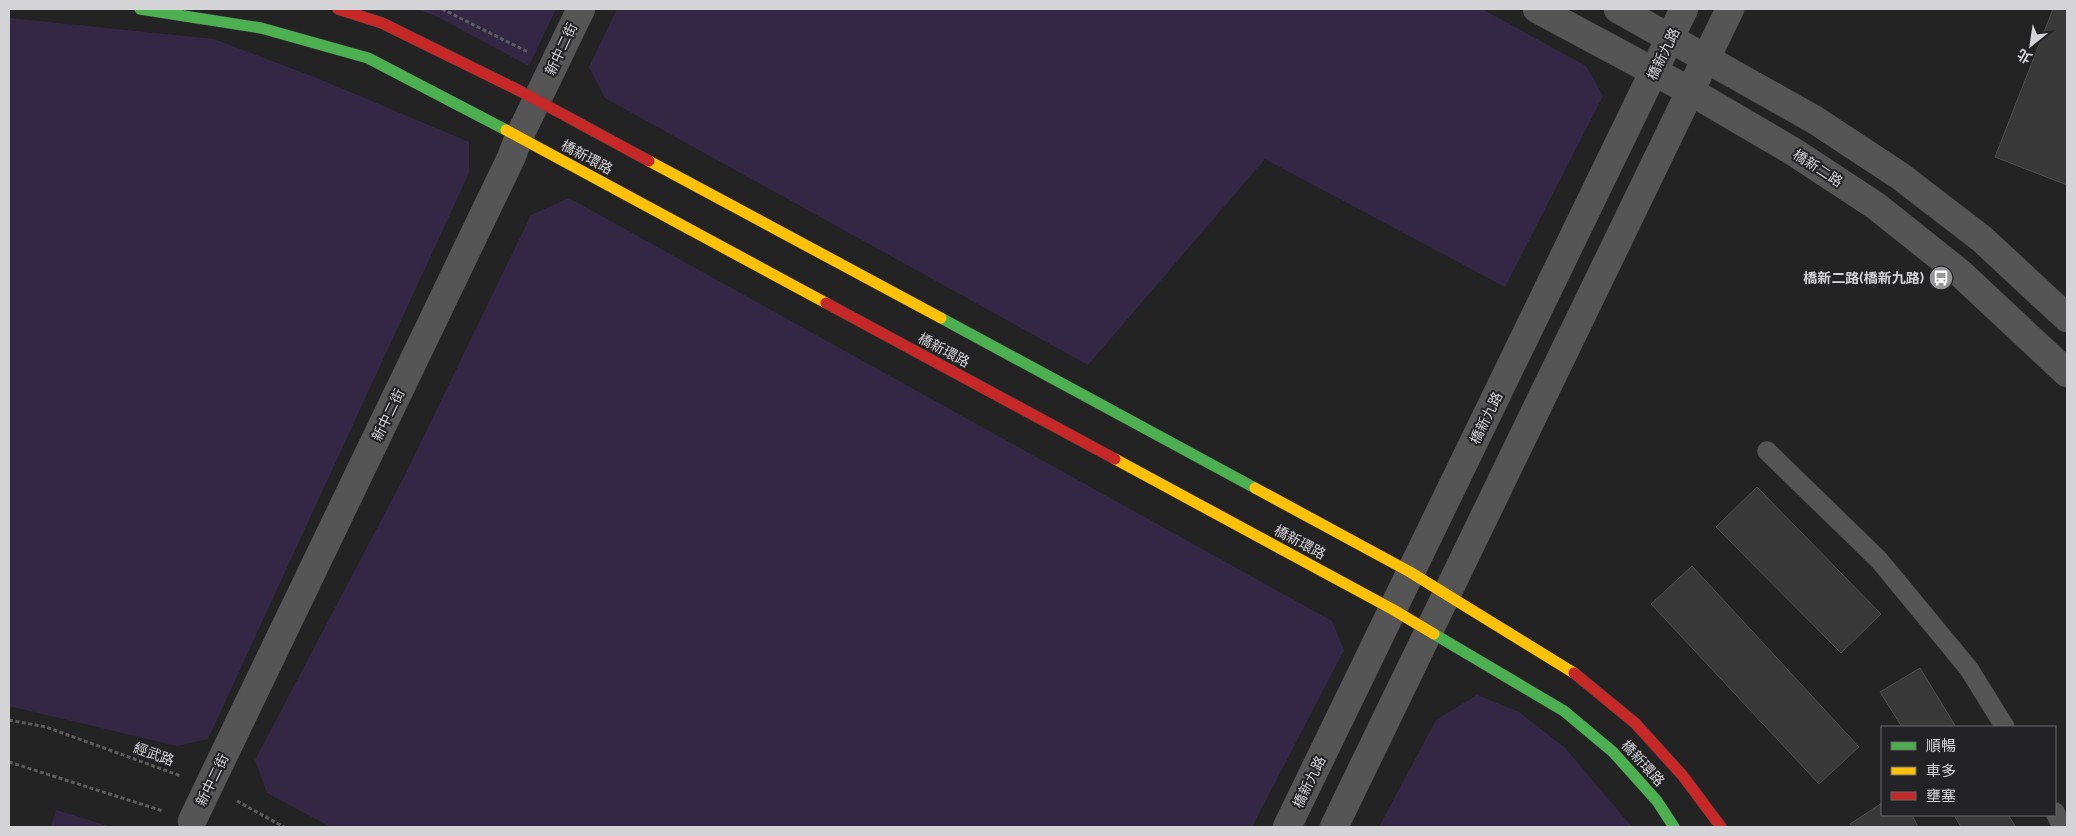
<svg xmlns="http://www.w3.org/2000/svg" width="2076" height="836" font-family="Raleway,'Noto Sans TC',sans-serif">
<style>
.green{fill:#342746}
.building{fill:#39393a;stroke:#4d4d4e}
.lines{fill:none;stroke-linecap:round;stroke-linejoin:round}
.lane-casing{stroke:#3d3d3d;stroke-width:20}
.street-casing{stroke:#3d3d3d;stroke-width:29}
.fast-casing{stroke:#3d3d3d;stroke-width:12}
.slow-casing{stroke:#3d3d3d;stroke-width:12}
.jam-casing{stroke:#3d3d3d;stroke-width:12}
.path{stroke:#5c5c5d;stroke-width:3;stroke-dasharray:4 2.5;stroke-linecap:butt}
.lane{stroke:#555556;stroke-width:19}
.street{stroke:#555556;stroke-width:28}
.fast{stroke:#4caf50;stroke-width:11}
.slow{stroke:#ffc107;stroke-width:11}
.jam{stroke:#c62828;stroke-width:11}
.labels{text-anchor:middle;stroke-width:4;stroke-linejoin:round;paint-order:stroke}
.street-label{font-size:14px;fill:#d4d3d5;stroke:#232225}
.poi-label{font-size:14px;font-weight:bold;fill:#d4d3d5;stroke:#232225;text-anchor:end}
</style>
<rect width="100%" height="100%" fill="#232324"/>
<g class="green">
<path d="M417,9h139l-27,57 -91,-49z"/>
<path d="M617,9h865l104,57 17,30 -98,191 -240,-128 -177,206 -483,-267 -16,-31z"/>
<path d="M9,18l205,21 103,39 152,64v31l-261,566 -31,7 -168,-40z"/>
<path d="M569,198l763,423 12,29 -92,177h-921l-64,-34 -12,-33 150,-285 126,-260z"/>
<path d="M1477,695l42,17 46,36 67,79h-253l57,-107z"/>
<path d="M56,810l55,17h-60z"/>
</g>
<g class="building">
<path d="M2053,9h14v176l-72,-28z"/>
<path d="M1757,487l124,127 -40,39 -125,-126z"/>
<path d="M1692,566l167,181 -40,37 -168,-180z"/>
<path d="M1920,668l36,59h-54l-22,-35z"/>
<path d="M1882,803v12h30l6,12h-66l-2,-3z"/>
<path d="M1954,815h54l8,12h-55z"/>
</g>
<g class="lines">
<g class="lane-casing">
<g id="lane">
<path d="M1767,451l112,109 90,109 36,58"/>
<path d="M2055,812l7,15"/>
</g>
</g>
<g class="street-casing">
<g id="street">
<path d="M1537,9l153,82 104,61 82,54 84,67 107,100"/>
<path d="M1618,9l197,111 85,56 82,63 85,79"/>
<path d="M192,821l319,-663 8,-21 62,-128"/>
<path d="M1287,827l397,-818"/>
<path d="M1334,827l396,-818"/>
</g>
</g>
<g class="fast-casing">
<g id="fast">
<path d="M140,9l121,19 107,30 138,72"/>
<path d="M941,318l314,170"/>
<path d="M1434,634l130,77 49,41 44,49 17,26"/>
</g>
</g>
<g class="slow-casing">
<g id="slow">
<path d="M506,130l320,173"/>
<path d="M649,161l292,157"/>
<path d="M1115,459l277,150 42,25"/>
<path d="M1255,488l155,84 164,101"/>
</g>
</g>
<g class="jam-casing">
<g id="jam">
<path d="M338,9l44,14 136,67 131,71"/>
<path d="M826,303l289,156"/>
<path d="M1574,673l61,50 48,53 38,51"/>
</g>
</g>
<g class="path">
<path d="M442,9l86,43"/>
<path d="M9,720l37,7 135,49"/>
<path d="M9,762l154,49"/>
<path d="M237,801l47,26"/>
</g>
<use href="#lane" class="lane"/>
<use href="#street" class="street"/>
<use href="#fast" class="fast"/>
<use href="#slow" class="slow"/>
<use href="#jam" class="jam"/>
</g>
<defs>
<g id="bus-disc" transform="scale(1.25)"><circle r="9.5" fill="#969597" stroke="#232225"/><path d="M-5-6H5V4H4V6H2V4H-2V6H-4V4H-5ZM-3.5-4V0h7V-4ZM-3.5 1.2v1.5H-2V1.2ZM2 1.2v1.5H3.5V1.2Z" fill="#fff"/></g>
</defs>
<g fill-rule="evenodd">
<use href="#bus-disc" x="1941" y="278"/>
</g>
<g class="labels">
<g class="street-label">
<text transform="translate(561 49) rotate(-65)" y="5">新中二街</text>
<text transform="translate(1663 54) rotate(-64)" y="5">橋新九路</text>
<text transform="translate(587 157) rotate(28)" y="5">橋新環路</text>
<text transform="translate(1818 168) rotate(33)" y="5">橋新二路</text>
<text transform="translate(944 350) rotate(28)" y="5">橋新環路</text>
<text transform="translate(388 415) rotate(-64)" y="5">新中二街</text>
<text transform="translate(1486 418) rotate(-64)" y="5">橋新九路</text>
<text transform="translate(1300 542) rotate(28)" y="5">橋新環路</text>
<text transform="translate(154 754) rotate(20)" y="5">經武路</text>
<text transform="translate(1643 763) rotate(48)" y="5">橋新環路</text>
<text transform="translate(212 780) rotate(-64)" y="5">新中二街</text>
<text transform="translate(1309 782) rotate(-64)" y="5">橋新九路</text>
</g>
<g class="poi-label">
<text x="1924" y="283">橋新二路(橋新九路)</text>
</g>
</g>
<rect width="2076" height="836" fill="none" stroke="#d4d3d5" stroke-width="20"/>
<rect x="1881" y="726" width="175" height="90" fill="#232225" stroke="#6a696b"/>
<rect x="1891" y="742" width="25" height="8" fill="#4caf50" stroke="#6a696b"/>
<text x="1926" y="751" font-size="15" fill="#d4d3d5">順暢</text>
<rect x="1891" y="767" width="25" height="8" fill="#ffc107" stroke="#6a696b"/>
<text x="1926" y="776" font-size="15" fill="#d4d3d5">車多</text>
<rect x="1891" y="792" width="25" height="8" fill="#c62828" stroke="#6a696b"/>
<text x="1926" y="801" font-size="15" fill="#d4d3d5">壅塞</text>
<g transform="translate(2031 45) rotate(210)" stroke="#232225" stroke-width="4" paint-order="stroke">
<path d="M0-4L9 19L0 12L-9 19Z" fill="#d4d3d5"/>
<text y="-8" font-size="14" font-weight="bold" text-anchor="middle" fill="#d4d3d5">北</text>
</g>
</svg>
